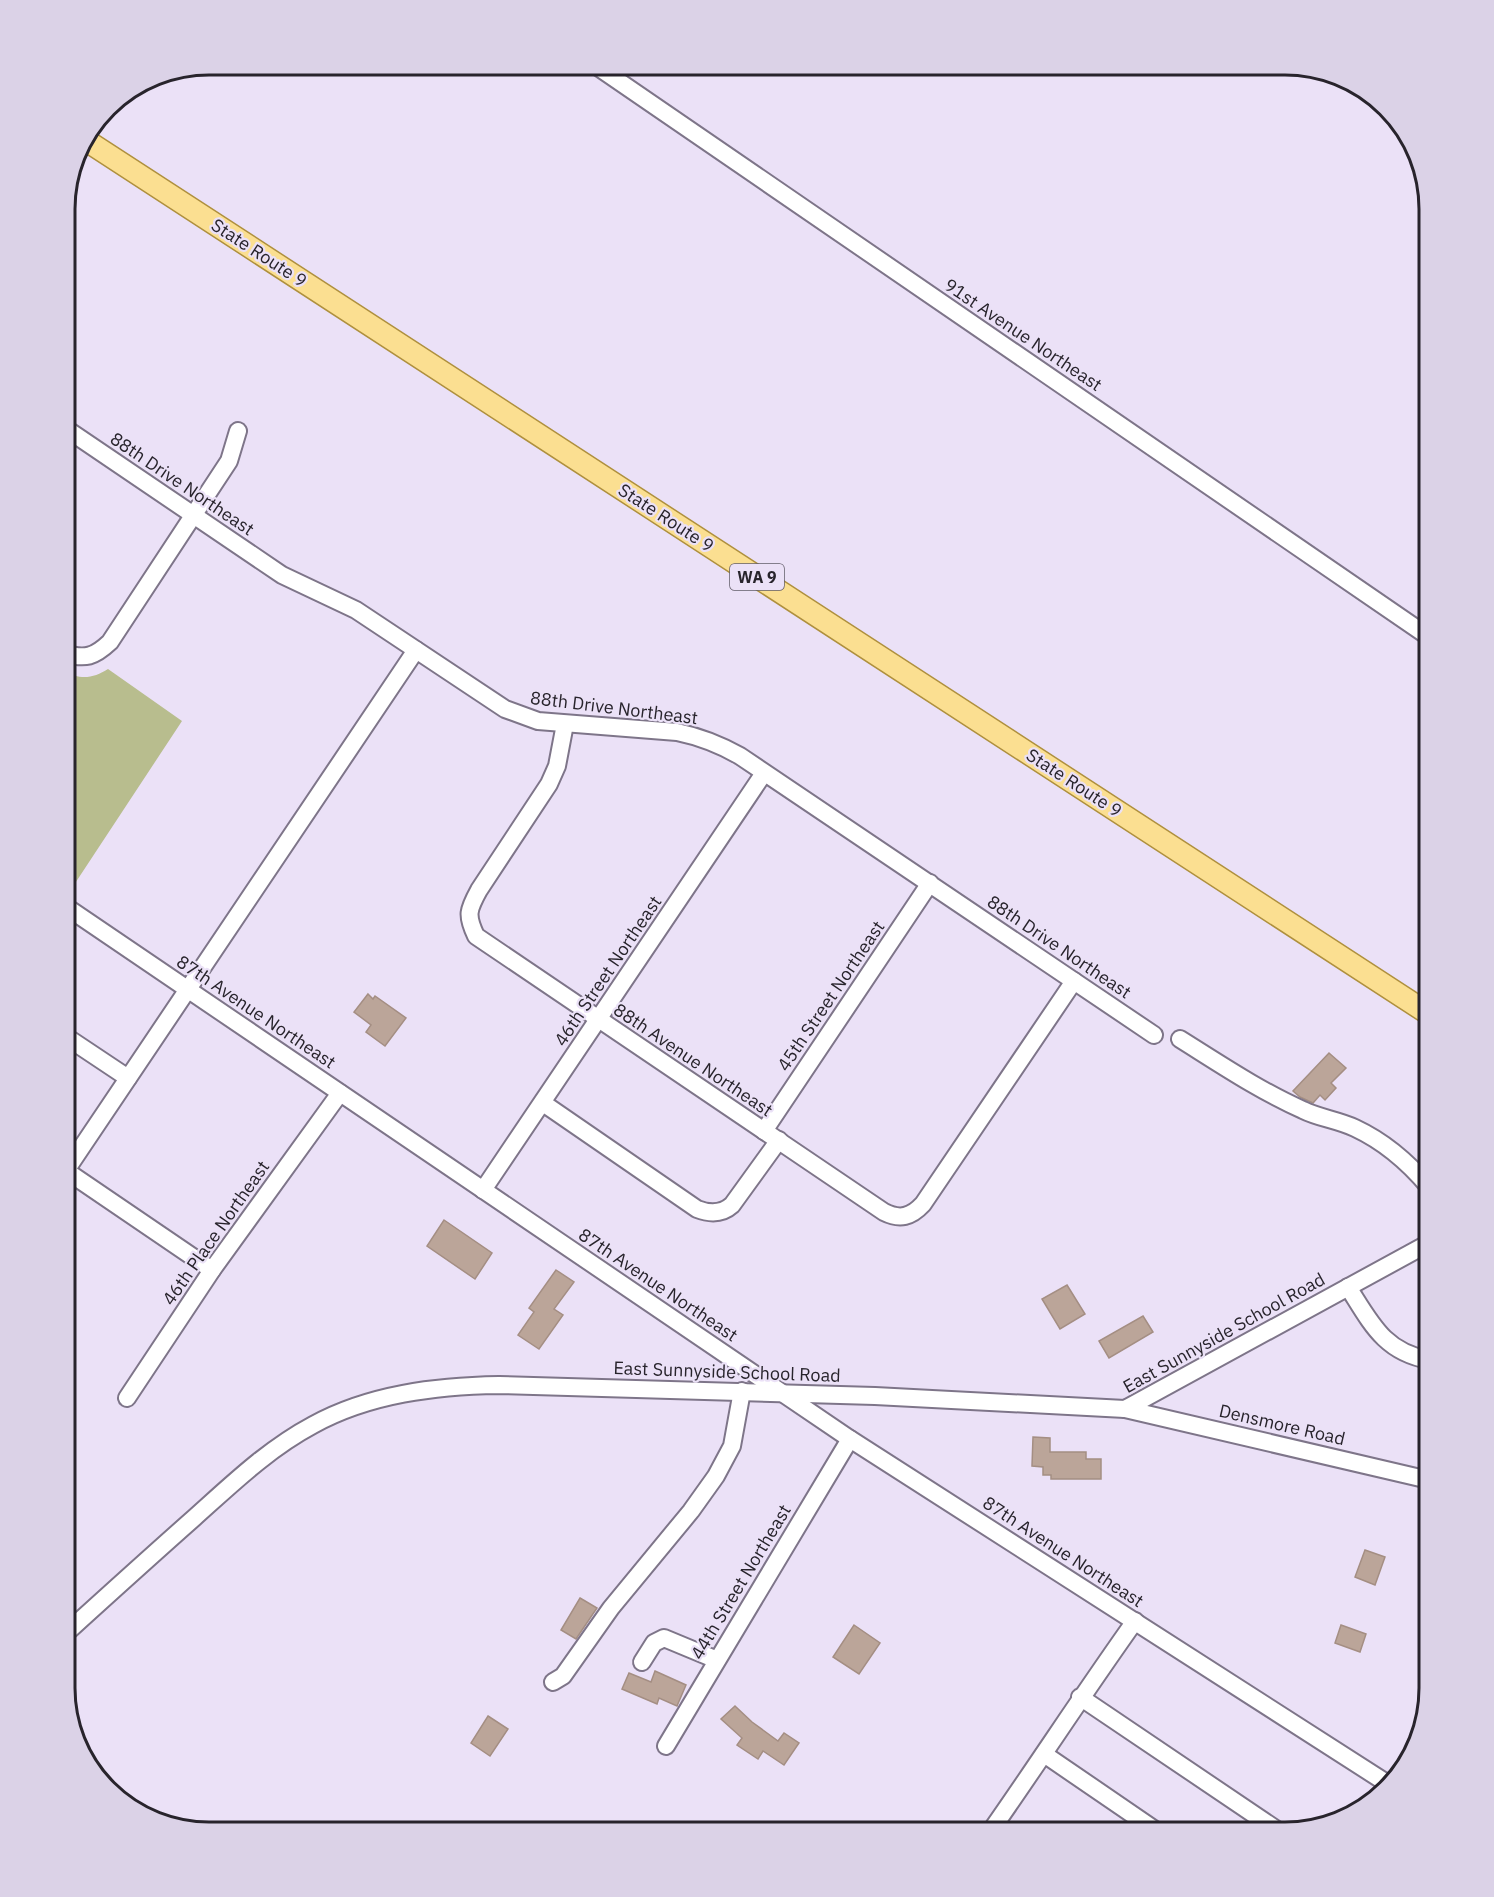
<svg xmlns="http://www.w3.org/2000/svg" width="1494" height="1897" font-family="'IBM Plex Sans',sans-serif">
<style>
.green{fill:#b8bd8e}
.building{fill:#bba599;stroke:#a48e83;stroke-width:1.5}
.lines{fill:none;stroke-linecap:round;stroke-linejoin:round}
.minor-casing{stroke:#7e7589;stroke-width:20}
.major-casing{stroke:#af903e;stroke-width:24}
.minor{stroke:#fff;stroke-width:16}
.major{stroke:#fbdf91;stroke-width:21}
.labels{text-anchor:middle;stroke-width:4.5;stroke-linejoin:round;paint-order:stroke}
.shield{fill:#ebe1f7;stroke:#625d69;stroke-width:1.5}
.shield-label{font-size:16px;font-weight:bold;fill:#28242c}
.street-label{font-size:18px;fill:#28242c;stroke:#ebe1f7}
.rim{fill:none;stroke:#28242c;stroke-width:3}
</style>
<rect width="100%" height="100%" fill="#ebe1f7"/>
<path class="green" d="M108,669l74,52 -116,176 -1,-227c14,11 29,8 43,-1z"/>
<g class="building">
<path d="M368,994l5,5 2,-3 31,22 -21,28 -19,-14 5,-7 -17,-13z"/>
<path d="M1329,1053l17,15 -15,15 5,5 -11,12 -5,-5 -7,8 -13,-6 -7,-6z"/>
<path d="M444,1220l48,33 -17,26 -48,-33z"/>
<path d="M556,1270l18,12 -20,27 9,6 -24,34 -21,-14 16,-23 -5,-4z"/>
<path d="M1067,1285l18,29 -25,15 -18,-30z"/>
<path d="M1143,1316l10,16 -44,26 -10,-17z"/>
<path d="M1033,1437l17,1v14h36v7h15v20h-50v-4h-8v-8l-11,-1z"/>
<path d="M1365,1550l20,7 -10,28 -20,-8z"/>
<path d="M580,1598l17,10 -21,31 -15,-9z"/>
<path d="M854,1625l26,18 -21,31 -26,-17z"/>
<path d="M1341,1625l25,9 -6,18 -25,-9z"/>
<path d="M655,1671l31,14 -9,21 -18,-8 -2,6 -35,-15 7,-16 22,9z"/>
<path d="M735,1706l17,16 26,19 6,-8 15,10 -15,22 -21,-14 -5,8 -21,-14 5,-7 -21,-19z"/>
<path d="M488,1716l20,13 -18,27 -19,-13z"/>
</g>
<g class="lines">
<g class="minor-casing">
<g id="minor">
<path d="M595,65l834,572"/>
<path d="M65,428l217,147 74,35 149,99 33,12 139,11c24,5 42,12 63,24l414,279"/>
<path d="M65,654c21,5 29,3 45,-12l119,-181 9,-30"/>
<path d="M565,724l-8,42 -8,18 -70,106c-11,20 -13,25 -3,46l408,276c16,8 27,5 39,-8l151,-223"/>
<path d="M65,906l785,533 538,345"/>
<path d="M65,1036l63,42"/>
<path d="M1180,1039c40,25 80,52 123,71 16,8 35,10 52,18 30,14 53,34 74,59"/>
<path d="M543,1103l154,106c13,5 25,5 35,-4l47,-65"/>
<path d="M764,1131l166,-248"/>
<path d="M65,1170l147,100"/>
<path d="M65,1172l351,-522"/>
<path d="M483,1190l281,-417"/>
<path d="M1348,1287c23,36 36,65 81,73"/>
<path d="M127,1398l85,-128 128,-177"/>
<path d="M1125,1409l304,71"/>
<path d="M65,1634c43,-39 86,-78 129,-116 38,-34 74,-69 119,-93 56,-31 123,-39 186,-40l376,11 250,13 304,-166"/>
<path d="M642,1662l12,-19 10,-5 53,22"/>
<path d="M553,1682l10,-6 48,-68 80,-97 25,-35 16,-30 10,-55"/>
<path d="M1080,1697l200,135"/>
<path d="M666,1746l184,-307"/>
<path d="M1044,1754l114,78"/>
<path d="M990,1832c49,-70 95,-141 145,-211"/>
</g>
</g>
<g class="major-casing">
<path id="major" d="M84,139l1345,875"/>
</g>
<use href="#minor" class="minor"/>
<use href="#major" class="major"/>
</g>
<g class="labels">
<rect class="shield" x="730" y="564" width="54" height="26" rx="4.5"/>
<g class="shield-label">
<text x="757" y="583">WA 9</text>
</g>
<g class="street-label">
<text transform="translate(259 253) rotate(33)" y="6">State Route 9</text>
<text transform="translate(1023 335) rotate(34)" y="6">91st Avenue Northeast</text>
<text transform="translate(182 484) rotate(34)" y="6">88th Drive Northeast</text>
<text transform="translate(666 518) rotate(33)" y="6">State Route 9</text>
<text transform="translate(614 708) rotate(7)" y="6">88th Drive Northeast</text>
<text transform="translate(1074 783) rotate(33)" y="6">State Route 9</text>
<text transform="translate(1059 947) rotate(34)" y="6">88th Drive Northeast</text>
<text transform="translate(608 971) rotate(-56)" y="6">46th Street Northeast</text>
<text transform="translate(831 996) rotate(-56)" y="6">45th Street Northeast</text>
<text transform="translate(256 1012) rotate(34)" y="6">87th Avenue Northeast</text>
<text transform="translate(693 1060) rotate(34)" y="6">88th Avenue Northeast</text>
<text transform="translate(216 1233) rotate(-55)" y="6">46th Place Northeast</text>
<text transform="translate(658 1285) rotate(34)" y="6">87th Avenue Northeast</text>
<text transform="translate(1224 1333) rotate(-29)" y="6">East Sunnyside School Road</text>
<text transform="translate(727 1372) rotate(2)" y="6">East Sunnyside School Road</text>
<text transform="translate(1282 1425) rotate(13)" y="6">Densmore Road</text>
<text transform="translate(1063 1552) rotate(33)" y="6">87th Avenue Northeast</text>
<text transform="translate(741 1582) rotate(-59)" y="6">44th Street Northeast</text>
</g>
</g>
<path d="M0 0H1494V1897H0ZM209 75H1285A134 134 0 0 1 1419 209V1688A134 134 0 0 1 1285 1822H209A134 134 0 0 1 75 1688V209A134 134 0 0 1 209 75Z" fill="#dbd2e7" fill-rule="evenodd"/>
<path class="rim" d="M209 75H1285A134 134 0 0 1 1419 209V1688A134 134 0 0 1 1285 1822H209A134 134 0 0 1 75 1688V209A134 134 0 0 1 209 75Z"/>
</svg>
